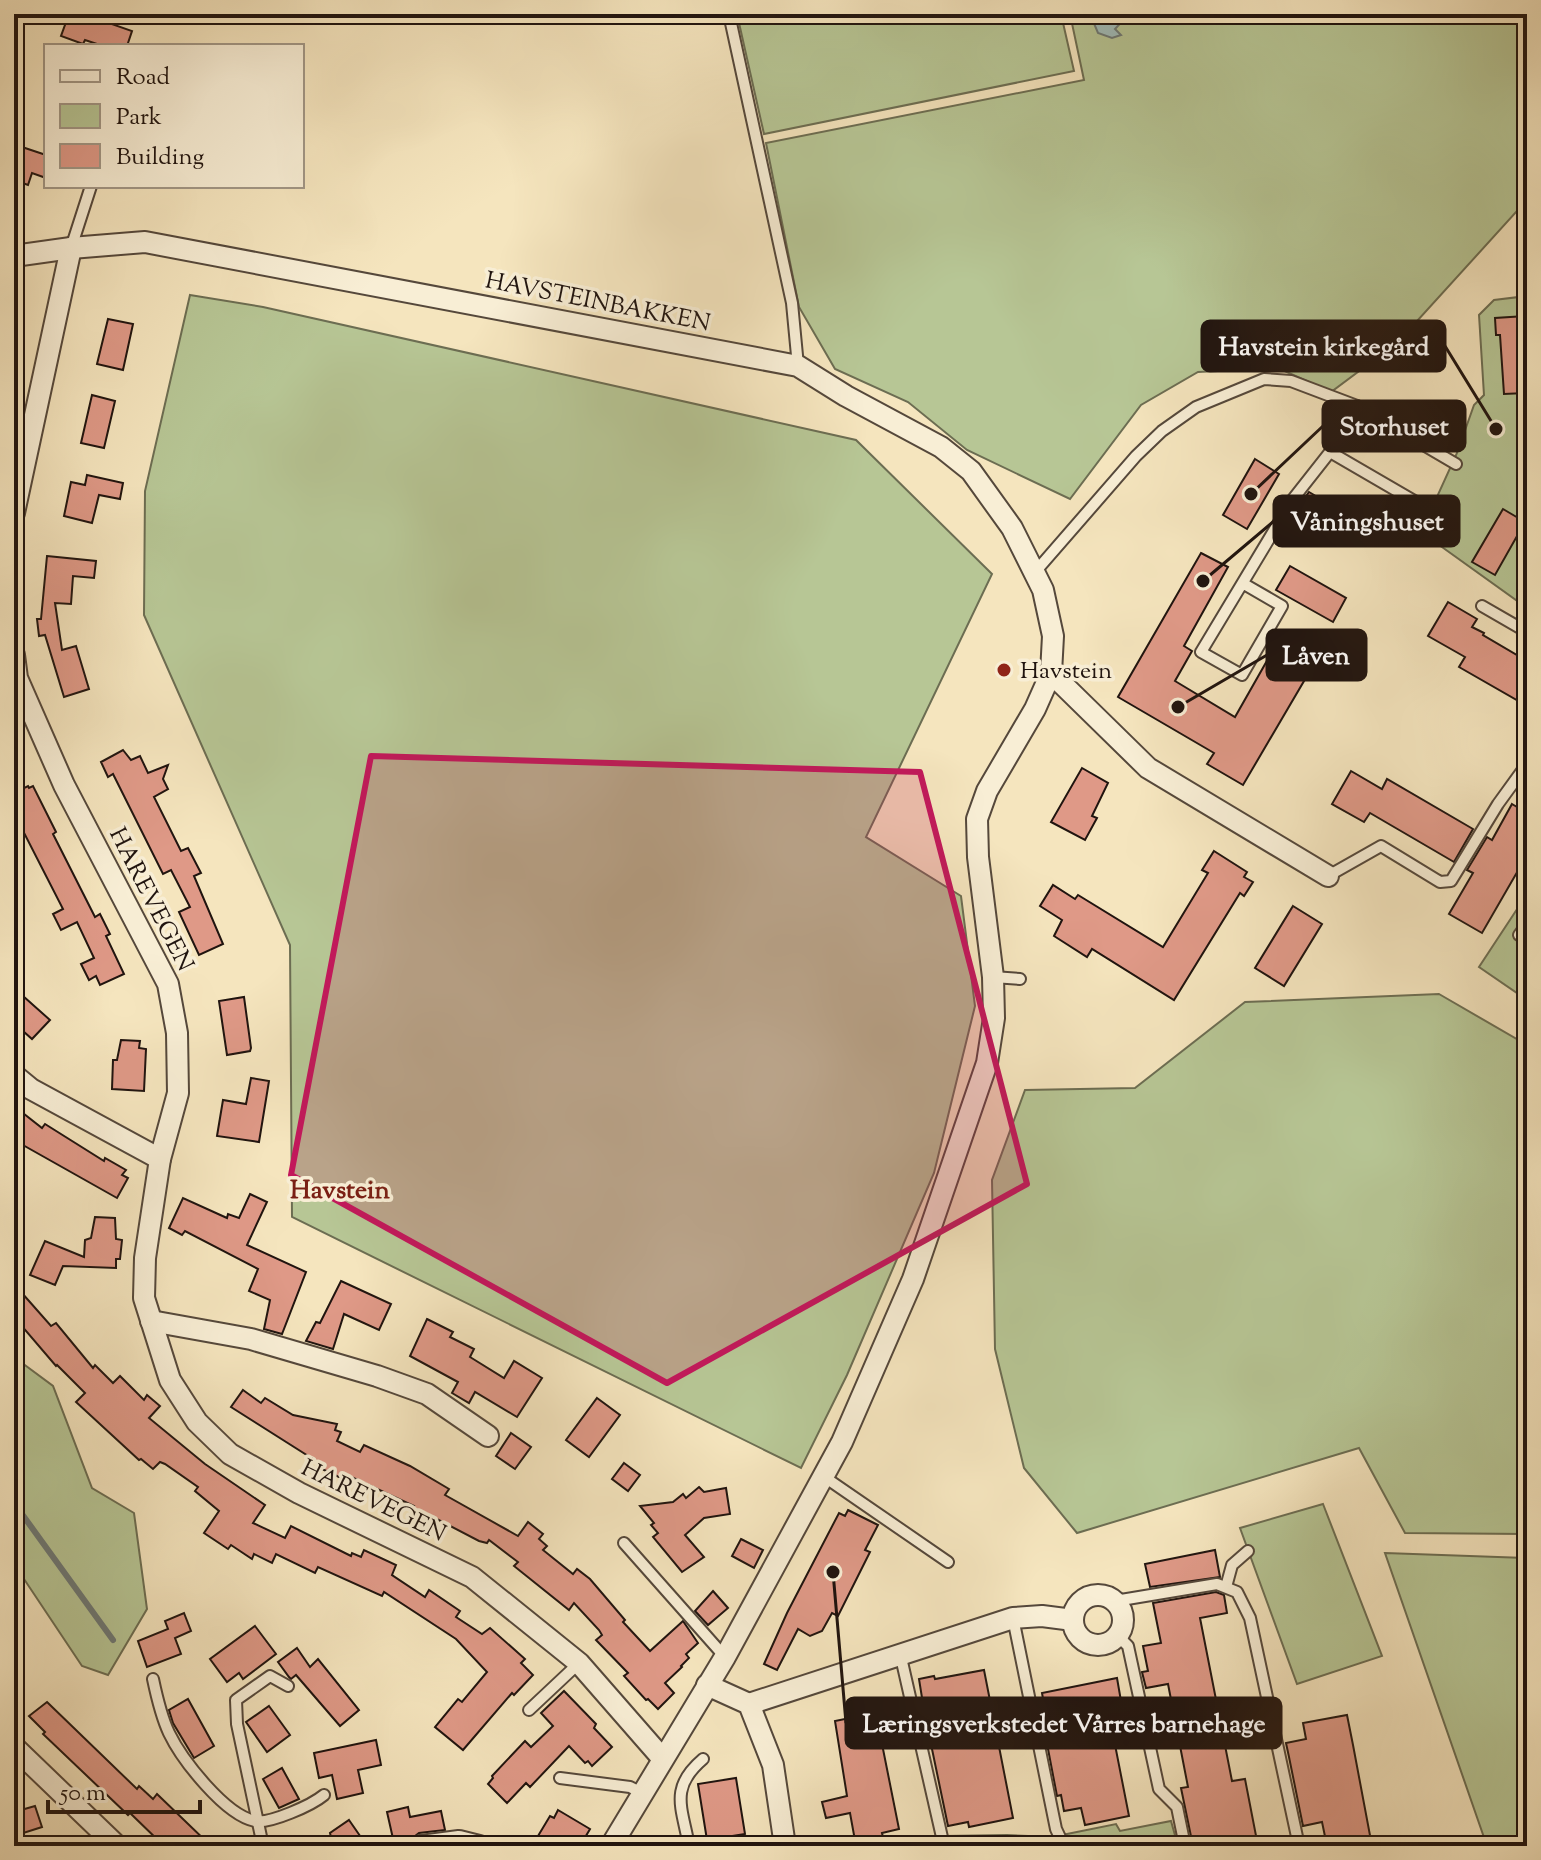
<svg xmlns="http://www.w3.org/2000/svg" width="1541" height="1860" font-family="'Sorts Mill Goudy',serif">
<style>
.green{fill:#b7c695;stroke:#6c6d52;stroke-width:2}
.water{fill:#a0bdbb;stroke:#6d7976;stroke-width:2}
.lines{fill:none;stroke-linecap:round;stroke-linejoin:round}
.stream{stroke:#6d7976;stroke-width:6}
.building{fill:#df9987;stroke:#20140f;stroke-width:2}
.service-casing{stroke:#55483b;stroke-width:14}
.minor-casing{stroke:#55483b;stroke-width:24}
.service{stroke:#f8eed5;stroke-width:10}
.minor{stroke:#f8eed5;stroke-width:20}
.marked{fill:#c2185b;fill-opacity:0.2;stroke:#c2185b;stroke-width:6;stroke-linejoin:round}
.poi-dot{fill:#8f2418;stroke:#f8eed5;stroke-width:3}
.labels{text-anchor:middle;stroke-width:7;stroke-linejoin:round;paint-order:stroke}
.street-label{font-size:24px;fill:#20140f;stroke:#f8eed5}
.poi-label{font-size:24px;fill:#20140f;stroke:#f8eed5;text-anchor:start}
.neighbourhood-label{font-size:26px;font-weight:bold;fill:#7a1f14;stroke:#f8eed5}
.leader{fill:none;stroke:#20140f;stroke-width:3}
.callout-dot{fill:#20140f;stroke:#f8eed5;stroke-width:3}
.callout{fill:#20140f;stroke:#20140f;stroke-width:3}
.callout-label{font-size:26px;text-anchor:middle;font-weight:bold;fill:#fff}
</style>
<rect width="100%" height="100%" fill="#f5e5be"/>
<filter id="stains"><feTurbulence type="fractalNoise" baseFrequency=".0025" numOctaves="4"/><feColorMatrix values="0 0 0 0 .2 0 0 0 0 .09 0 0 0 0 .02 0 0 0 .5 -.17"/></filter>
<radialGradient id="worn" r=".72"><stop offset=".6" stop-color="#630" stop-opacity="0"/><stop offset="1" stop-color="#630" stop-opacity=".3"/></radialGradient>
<g class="green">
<path d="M737,14h324l13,57 -310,63z"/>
<path d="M1070,14h457v186l-129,142 -67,50 -53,-24 -80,4 -57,33 -71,94 -103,-49 -59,-48 -73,-33 -36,-62 -33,-164 318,-63z"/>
<path d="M190,295l73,12 593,133 136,134 -126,263 95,59 14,110 -41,167 -87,202 -46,93 -509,-251 -2,-272 -146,-330 1,-124z"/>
<path d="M1527,296v312l-106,-76 36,-79 17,-48 10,-10 -5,-80 15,-15z"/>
<path d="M1527,894v106l-48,-33z"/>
<path d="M1439,994l88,51v489l-122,-1 -46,-85 -282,85 -53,-65 -29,-119 -3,-169 33,-90 110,-2 110,-86z"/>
<path d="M14,1357l39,29 39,102 42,25 13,96 -39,66 -26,-9 -68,-102z"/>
<path d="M1323,1504l59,152 -85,28 -57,-156z"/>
<path d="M1385,1553l142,5v288h-40z"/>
<path d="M1171,1821l7,25h-110l-6,-11 54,-11 4,7z"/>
<path d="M1007,1835l45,2 4,9h-107l-3,-10z"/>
</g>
<path class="water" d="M1090,14h39l-14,15 6,6 -9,3 -14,-5z"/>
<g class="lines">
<path class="stream" d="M14,1503l99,137"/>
</g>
<g class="building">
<path d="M69,14h33l-2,6 32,11 -5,15h-24l-18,-6 -2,4 -22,-8z"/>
<path d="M22,147l24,8v23l-14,-5 -4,12 -14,-5v-29l6,2z"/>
<path d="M1527,316v77l-23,1 -4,-59h-4l-1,-17z"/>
<path d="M108,319l25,5 -10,46 -26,-6z"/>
<path d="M92,395l23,6 -11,47 -23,-5z"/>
<path d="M1255,459l24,15 -32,55 -24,-14z"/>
<path d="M87,475l36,8 -3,16 -21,-4 -7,28 -28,-7 7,-34 14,3z"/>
<path d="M1309,492l17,10 -12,22 -20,-11z"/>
<path d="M1503,509l22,13 -30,53 -23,-13z"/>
<path d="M1201,553l27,14 -44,79 8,5 -17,30 60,36 33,-58 36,22 -61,104 -36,-21 7,-11 -96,-56z"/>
<path d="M47,556l49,5 -2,17 -21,-2 -2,28 -16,-1 7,47 14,-4 13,43 -25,8 -19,-62 -6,1 -2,-17h4z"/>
<path d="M1290,566l56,32 -13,24 -57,-32z"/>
<path d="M1448,602l29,17 -5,8 12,6 -1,2 44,26v45l-68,-39 6,-10 -37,-21z"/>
<path d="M123,750l8,10 9,-4 8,17 20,-8 -5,14 5,10 -14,8 27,54 7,-3 13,25 -7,3 29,68 -24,11 -20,-43 11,-5 -19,-37 -8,4 -50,-100 -5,3 -7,-15z"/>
<path d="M1082,768l26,15 -16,33 5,2 -12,22 -34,-18z"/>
<path d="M1351,771l31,18 5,-10 86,50 -19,33 -84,-49 -6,9 -32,-18z"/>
<path d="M28,786l1,2 4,-2 23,46 -3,2 42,83 5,-3 10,20 -4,2 18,38 -24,11 -4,-9 -7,4 -8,-16 13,-6 -17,-36 -16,8 -8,-16 10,-5 -44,-86 -5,2v-32z"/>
<path d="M1512,804l15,9v42l-45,78 -33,-19 24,-41 -6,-3 20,-33 5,3z"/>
<path d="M1214,851l33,21 -3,5 9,5 -9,14 -4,-3 -66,107 -82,-51 -5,8 -33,-21 8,-16 -22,-14 13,-21 22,14 3,-4 85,52 45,-74 -6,-3z"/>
<path d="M1293,906l29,18 -38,62 -29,-18z"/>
<path d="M14,988l36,32 -18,19 -18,-16z"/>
<path d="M244,997l7,51 -1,3 -23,4 -8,-54z"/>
<path d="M121,1040l19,1 -1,7 7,1 -2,42 -32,-2 1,-29h4z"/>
<path d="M251,1078l18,3 -10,61 -42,-6 6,-36 23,4z"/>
<path d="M14,1106l28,22 3,-4 59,37 1,-3 21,12 -4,5 6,3 -11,20 -103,-58z"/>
<path d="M250,1194l17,8 -20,43 59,27 -24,62 -18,-5 6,-29 -21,-9 9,-22 -73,-38 -3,4 -13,-7 14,-30 44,20 1,-4 11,4z"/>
<path d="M95,1217l20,1 1,21 6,1 -2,19h-4v9l-53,-2 -8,19 -25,-10 15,-34 39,16 1,-17 6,-2z"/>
<path d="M341,1281l50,23 -12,26 -35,-16 -11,35 -27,-8 10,-19 4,1z"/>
<path d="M14,1284l37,42 5,-3 37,45 2,-3 18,18 7,-7 24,24 3,-5 13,11 -11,12 56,46 60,41 -12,18 32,15 6,-12 60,30 1,-3 9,4 3,-7 32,15 -4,10 33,22 4,-7 31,21 -4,6 26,17 8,-6 35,31 -4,4 12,12 -19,20 -2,-2 -49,57 -28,-23 23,-28 4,3 25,-30 -31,-33 -72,-47 -2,4 -64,-29 -3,6 -39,-19 -4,9 -18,-9 -2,5 -21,-14 -3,4 -24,-16 15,-22 -24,-20 3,-4 -33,-23 -5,-2 -7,7 -12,-10 -2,1 -63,-58 9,-9 -28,-28 -1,1 -42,-49z"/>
<path d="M427,1319l26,13 -3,5 24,12 -4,8 34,21 10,-17 28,17 -25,39 -42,-25 -6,11 -17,-10 6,-11 -48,-26z"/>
<path d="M243,1390l18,13 4,-5 28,17 44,9 -2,6 6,2 -4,9 23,11 4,-7 46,21 39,23 -4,6 73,41 10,-14 15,12 -4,5 8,7 -4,4 30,24 4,-5 13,10 35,41 -2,2 27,29 33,-30 15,22 -12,11 3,4 -8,8 1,1 -17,16 9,10 -16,16 -10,-10 -2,1 -22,-24 4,-3 -32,-33 6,-5 -3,-5 -25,-27 -5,7 -55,-44 4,-4 -29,-22 -2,3 -8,-2 -46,-24 -1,3 -20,-10 2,-4 -54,-25 -15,-7 -2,5 -21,-10 2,-3 -93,-59z"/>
<path d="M597,1398l23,17 -31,42 -23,-17z"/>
<path d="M511,1433l20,14 -16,22 -19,-13z"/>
<path d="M624,1463l16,12 -12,16 -16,-12z"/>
<path d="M699,1487l5,5 22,-4 4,26 -26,4 -19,17 19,22 -22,15 -29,-35 5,-4 -7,-8 3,-2 -14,-17 33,-4 10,-8 3,4z"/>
<path d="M848,1510l30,15 -13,25 5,2 -32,64 -6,-3 -10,18 -12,5 -12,-7 -21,41 -13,-6 23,-51 52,-100 6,3z"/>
<path d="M741,1539l22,11 -9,18 -22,-12z"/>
<path d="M1215,1550l5,27 -70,10 -5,-23z"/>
<path d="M713,1591l15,17 -20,17 -13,-14z"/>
<path d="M1216,1592l8,3 3,18 -27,5 32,163 13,-2 13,67h-65l-12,-58 7,-1 -20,-103 -22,4 -4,-16 6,-1 -5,-25 18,-3 -8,-40z"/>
<path d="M184,1613l7,18 -16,7 6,16 -34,13 -9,-26 30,-12 -3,-8z"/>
<path d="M255,1626l21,28 -33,25 -4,-6 -12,9 -17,-23z"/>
<path d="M297,1648l13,19 8,-8 41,51 -19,16 -44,-51 -5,4 -2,-2 -11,-15z"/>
<path d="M984,1670l29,148 -44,9 -1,-5 -20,4 -21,-101h-2l-5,-21h3l-4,-25 15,-3 1,3z"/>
<path d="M1117,1678l4,23 -14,3 22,112 -44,9 -4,-17 -17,3 -3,-16 -4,1 -13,-68 4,-1 -6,-34z"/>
<path d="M564,1691l32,33 -2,4 18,19 -20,19 -4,-5 -3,2 -16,-17 -39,41 -4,-4 -19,20 -19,-19 5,-6 -1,-2 33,-35 6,6 22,-21 -12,-13z"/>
<path d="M188,1699l26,47 -20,12 -21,-35 -4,-13z"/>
<path d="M47,1702l90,87 2,-3 14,13 4,-5 54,52h-47l-34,-33 -2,2 -85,-81 2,-2 -16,-16z"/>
<path d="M269,1706l21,29 -23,17 -21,-30z"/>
<path d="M904,1707l5,21 -29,6 19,95 -17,4 3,13h-29l-6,-33 -24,5 -4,-16 25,-6 -12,-75z"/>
<path d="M1347,1715l6,30 19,101h-45l-5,-24 -19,4 -14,-69 -3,-14 20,-4 -3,-16z"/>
<path d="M376,1740l5,25 -23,5 5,23 -26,6 -5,-24 -13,3 -5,-25z"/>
<path d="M282,1768l17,31 -20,9 -16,-29z"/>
<path d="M736,1778l9,56 -38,6 -9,-56z"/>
<path d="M35,1806l7,21 -28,9v-24z"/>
<path d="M408,1807l2,10 31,-6 4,19 -26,3 -9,7 -16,3 -7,-31z"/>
<path d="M558,1810l32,19 -10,17h-48l18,-30 4,2z"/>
<path d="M349,1820l18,26h-34l-3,-13z"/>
</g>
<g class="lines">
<g class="service-casing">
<g id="service">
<path d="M729,14l63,289 6,63"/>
<path d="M71,248l20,-62"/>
<path d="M1330,452l105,61"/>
<path d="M1036,571l100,-115 26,-25 34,-24 68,-28 27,2 66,25 99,58"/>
<path d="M1244,584l38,22 -40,69 -41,-23 92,-153 37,-47 27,-46"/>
<path d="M1482,606l45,26"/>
<path d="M1328,876l53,-30 59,36 11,-1 47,-77 29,-40"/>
<path d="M1519,935l8,-11"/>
<path d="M993,977l27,2"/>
<path d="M823,1476l125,86"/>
<path d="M624,1543l101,114"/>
<path d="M1226,1587l6,-22 16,-14"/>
<path d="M1115,1601l102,-17 20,8 13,26 49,228"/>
<path d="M1013,1618l43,211 8,17"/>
<path d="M1118,1636l10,10 31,143 18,18 8,39"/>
<path d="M900,1653l44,193"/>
<path d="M153,1679c4,19 8,37 16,54 13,27 56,82 86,88 15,3 57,-16 69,-26"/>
<path d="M529,1710l50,-47"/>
<path d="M560,1778l70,9 12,6"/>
<path d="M263,1846l-26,-122 -1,-24 34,-24 18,10"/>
<path d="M689,1846c-7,-39 -20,-58 14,-87"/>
</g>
</g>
<g class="minor-casing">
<g id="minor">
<path d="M14,256l57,-8 74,-6 653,124 48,30 95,51 30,24 41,57 31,62 10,46 -2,37 97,95 180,108"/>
<path d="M14,513l57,-265"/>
<path d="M14,655l3,23 47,107 104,199 9,49 1,60 -18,66 -15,99 -1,40 26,82 27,42 33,32 69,39 173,84 107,86 83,95"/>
<path d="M14,1075l17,14 129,70"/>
<path d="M151,1321l100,18 126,37 50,18 61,42"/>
<circle cx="1098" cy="1620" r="25"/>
<path d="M707,1685l42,19 24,61 12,81"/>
<path d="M749,1704l264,-86 29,-2 31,4"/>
<path d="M14,1747l103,99"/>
<path d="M421,1846l38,-5 20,5"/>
<path d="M611,1846l114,-189 117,-215 71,-163 74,-216 7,-45 -1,-41 -15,-120 -1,-38 10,-28 48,-82 16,-36"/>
</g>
</g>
<use href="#service" class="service"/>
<use href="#minor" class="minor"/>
</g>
<path class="marked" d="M371,756l549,16 107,412 -360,199 -376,-208z"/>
<circle class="poi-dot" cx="1004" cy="670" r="8"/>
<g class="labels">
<g class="street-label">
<text transform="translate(598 301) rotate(11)" y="8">HAVSTEINBAKKEN</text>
<text transform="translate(152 899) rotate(63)" y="8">HAREVEGEN</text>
<text transform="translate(374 1500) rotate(26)" y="8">HAREVEGEN</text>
</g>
<g class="poi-label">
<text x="1020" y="678">Havstein</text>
</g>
<g class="neighbourhood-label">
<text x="340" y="1198">Havstein</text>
</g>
</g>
<path class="leader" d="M1496 429L1445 346M1251 494L1323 426M1203 581L1274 521M1178 707L1267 655M833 1572L846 1723"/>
<g class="callout-dot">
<circle cx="1496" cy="429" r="8"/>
<circle cx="1251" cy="494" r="8"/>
<circle cx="1203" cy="581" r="8"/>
<circle cx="1178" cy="707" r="8"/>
<circle cx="833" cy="1572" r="8"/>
</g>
<g class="callout">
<rect x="1202" y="321" width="243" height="50" rx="8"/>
<rect x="1323" y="401" width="142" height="50" rx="8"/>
<rect x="1274" y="496" width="185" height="50" rx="8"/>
<rect x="1267" y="630" width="99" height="50" rx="8"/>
<rect x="846" y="1698" width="435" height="50" rx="8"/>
</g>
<g class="callout-label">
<text x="1324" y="355">Havstein kirkegård</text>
<text x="1394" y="435">Storhuset</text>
<text x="1367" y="530">Våningshuset</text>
<text x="1316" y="664">Låven</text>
<text x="1064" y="1732">Læringsverkstedet Vårres barnehage</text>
</g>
<rect width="1541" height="1860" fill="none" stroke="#f5e5be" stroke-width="48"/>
<rect x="16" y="16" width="1509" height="1828" fill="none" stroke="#20140f" stroke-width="4"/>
<rect x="24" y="24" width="1493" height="1812" fill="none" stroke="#20140f" stroke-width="2"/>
<rect x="44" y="44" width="260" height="144" fill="#f8eed5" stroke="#a29786" stroke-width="2"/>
<rect x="60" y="70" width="40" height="12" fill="#f8eed5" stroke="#a29786" stroke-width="2"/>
<text x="116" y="84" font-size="24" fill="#20140f">Road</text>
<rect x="60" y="104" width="40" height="24" fill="#b7c695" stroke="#a29786" stroke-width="2"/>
<text x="116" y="124" font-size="24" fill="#20140f">Park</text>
<rect x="60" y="144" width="40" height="24" fill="#df9987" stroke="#a29786" stroke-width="2"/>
<text x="116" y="164" font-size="24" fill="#20140f">Building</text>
<path d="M48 1800v12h152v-12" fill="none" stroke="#20140f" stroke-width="4"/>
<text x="60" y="1800" font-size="24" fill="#20140f" stroke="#f8eed5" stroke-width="6" paint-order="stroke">50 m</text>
<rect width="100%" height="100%" filter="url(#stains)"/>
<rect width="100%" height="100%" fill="url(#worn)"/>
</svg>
